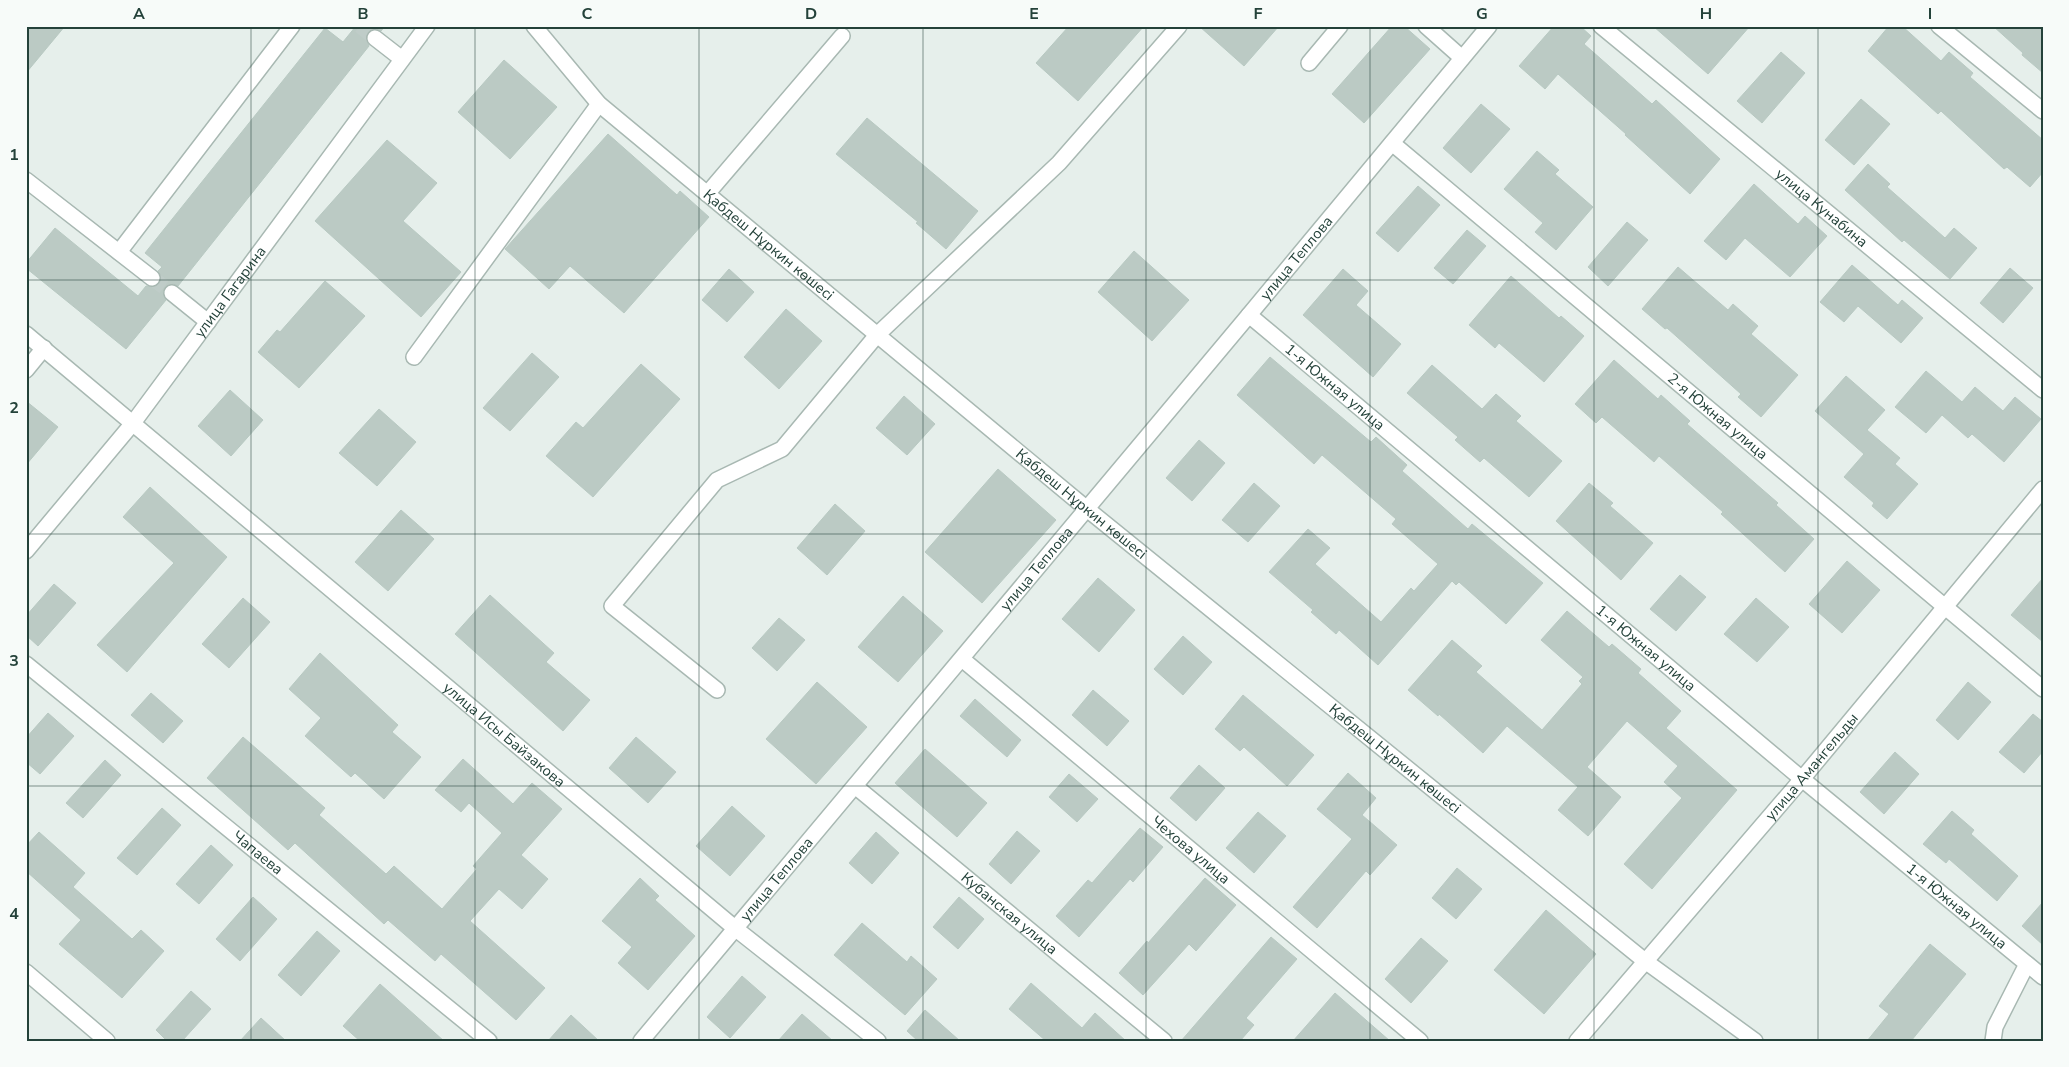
<svg xmlns="http://www.w3.org/2000/svg" width="2069" height="1067" font-family="'Nunito Sans',sans-serif">
<style>
.building{fill:#bbcac4;stroke:#b8c9c2}
.lines{fill:none;stroke-linecap:round;stroke-linejoin:round}
.minor-tunnel{stroke:#bfccc8;stroke-width:15;stroke-dasharray:15 8;stroke-linecap:butt}
.minor-casing{stroke:#a8b8b2;stroke-width:18}
.minor{stroke:#fff;stroke-width:15}
.grid{fill:none;stroke:#24423a;stroke-width:1;stroke-opacity:0.55}
.labels{text-anchor:middle;stroke-width:5;stroke-linejoin:round;paint-order:stroke}
.street-label{font-size:15px;fill:#24423a;stroke:#f7fbf9}
.neatline{fill:none;stroke:#24423a;stroke-width:2}
.grid-label{font-size:16px;text-anchor:middle;font-weight:bold;fill:#24423a}
</style>
<rect width="100%" height="100%" fill="#e6efeb"/>
<g class="building">
<path d="M26,26h39l-39,47z"/>
<path d="M356,26h29l-4,5 -5,-2 -8,3 -2,5 3,9 -191,240 -5,-2 -8,3 -2,5 3,8 -40,49 -100,-81v-5l29,-35 83,68 8,-10h10l5,-6 -3,-9 4,-4 -17,-14 180,-225 18,14z"/>
<path d="M1069,26h75l-66,75 -42,-38z"/>
<path d="M1199,26h80l-35,40z"/>
<path d="M1392,26h12l26,23 -66,74 -32,-29z"/>
<path d="M1554,26h26l11,10 -7,8 68,60 4,-4 64,59 -30,35 -65,-59 1,-1 -68,-60 -13,15 -26,-23z"/>
<path d="M1653,26h97l-42,48z"/>
<path d="M1889,26h13l39,35 8,-9 24,21 -3,4 73,63v32l-13,15 -23,-20 -3,2 -63,-58 -3,3 -70,-63z"/>
<path d="M1993,26h50v47l-21,-18 1,-2z"/>
<path d="M1781,52l24,21 -43,50 -25,-22z"/>
<path d="M504,60l53,47 -47,52 -52,-47z"/>
<path d="M1861,99l29,25 -36,41 -29,-25z"/>
<path d="M1481,104l29,25 -39,44 -28,-25z"/>
<path d="M867,118l111,93 -32,38 -30,-26 2,-1 -82,-68z"/>
<path d="M608,134l69,61 3,-4 29,26 -85,96 -54,-47 -21,23 -44,-40z"/>
<path d="M387,140l50,43 -34,38 58,51 -40,45 -106,-96z"/>
<path d="M1537,151l22,19 -4,4 38,33 -37,43 -21,-18 8,-9 -39,-34z"/>
<path d="M1868,164l22,20 -3,3 58,51 9,-10 23,20 -27,31 -46,-39 -2,2 -57,-52z"/>
<path d="M1754,184l44,40 7,-8 22,20 -37,41 -45,-39 -19,22 -22,-19z"/>
<path d="M1418,186l22,19 -42,47 -22,-19z"/>
<path d="M1627,222l21,18 -40,46 -20,-19z"/>
<path d="M1467,230l19,16 -33,38 -19,-16z"/>
<path d="M1134,251l55,49 -37,41 -54,-49z"/>
<path d="M1852,265l46,40 4,-5 21,18 -22,25 -43,-37 -14,16 -24,-20z"/>
<path d="M1678,267l50,43 5,-6 25,22 -7,8 47,41 -37,42 -23,-20 3,-3 -74,-66 -2,1 -23,-20z"/>
<path d="M2010,268l23,20 -30,35 -23,-20z"/>
<path d="M729,269l25,23 -27,30 -25,-22z"/>
<path d="M1343,269l25,22 -12,14 45,39 -28,33 -70,-62z"/>
<path d="M1511,276l48,42 2,-2 23,20 -40,46 -45,-39 -4,5 -26,-23z"/>
<path d="M325,281l40,35 -66,72 -41,-36 19,-22 3,2z"/>
<path d="M786,309l36,32 -43,48 -35,-32z"/>
<path d="M532,353l27,24 -49,54 -27,-23z"/>
<path d="M1270,357l101,85 5,-5 31,28 -5,6 66,58 4,-5 71,59 -37,41 -47,-42 -3,3 -4,-4 -74,84 -39,-35 -3,4 -25,-22 2,-2 -44,-38 39,-43 22,19 -15,16 66,58 30,-34 3,3 24,-27 -46,-40 4,-5 -74,-64 -8,9 -77,-69z"/>
<path d="M1614,360l44,39 3,-4 29,26 -3,3 91,79 -2,2 38,34 -29,33 -64,-58 2,-2 -64,-56 -5,6 -52,-45 -6,6 -21,-19z"/>
<path d="M641,364l39,35 -87,98 -47,-41 30,-34 7,6z"/>
<path d="M1432,365l50,44 14,-15 25,22 -5,5 46,40 -33,36 -45,-39 -4,4 -25,-22 3,-3 -51,-44z"/>
<path d="M1926,371l36,31 13,-15 28,24 12,-14 26,22 -37,43 -32,-28 -4,4 -26,-23 -16,18 -31,-26z"/>
<path d="M1846,376l39,34 -18,20 33,28 -5,6 23,20 -31,35 -15,-13 2,-3 -30,-26 20,-23 -49,-43z"/>
<path d="M230,390l33,30 -32,36 -33,-30z"/>
<path d="M904,396l31,28 -28,31 -31,-27z"/>
<path d="M26,401l32,26 -32,38z"/>
<path d="M379,409l37,33 -39,44 -38,-33z"/>
<path d="M1199,440l26,23 -33,38 -26,-23z"/>
<path d="M998,469l58,51 -74,83 -57,-51z"/>
<path d="M1254,483l26,23 -32,36 -26,-22z"/>
<path d="M1589,483l24,20 -3,3 43,37 -32,37 -65,-59z"/>
<path d="M150,487l77,70 -100,115 -30,-27 77,-82 -51,-46z"/>
<path d="M835,504l30,27 -38,44 -30,-27z"/>
<path d="M401,510l33,29 -46,52 -33,-29z"/>
<path d="M1847,561l33,29 -38,43 -33,-29z"/>
<path d="M1680,575l26,22 -30,34 -26,-22z"/>
<path d="M1098,578l37,32 -36,42 -37,-33z"/>
<path d="M2043,578v64l-32,-27z"/>
<path d="M54,584l22,19 -38,43 -12,-11v-19z"/>
<path d="M490,595l64,58 -8,9 44,38 -27,31 -108,-97z"/>
<path d="M903,596l40,35 -45,51 -40,-35z"/>
<path d="M243,598l27,24 -41,46 -27,-24z"/>
<path d="M1756,598l33,29 -32,35 -33,-28z"/>
<path d="M1567,611l42,36 3,-3 29,25 -3,4 43,38 -15,17 71,62 -85,99 -28,-25 58,-66 -18,-16 14,-16 -51,-45 -40,46 34,30 -33,39 -30,-26 20,-23 -71,-61 -24,27 -44,-39 -1,2 -30,-26 44,-50 30,26 -6,6 66,58 40,-46 -3,-3 4,-4 -42,-37z"/>
<path d="M779,618l26,22 -28,31 -25,-23z"/>
<path d="M1183,636l29,26 -29,33 -29,-26z"/>
<path d="M320,653l78,72 -6,7 29,25 -37,42 -29,-26 -4,4 -46,-41 16,-18 -32,-29z"/>
<path d="M817,682l50,45 -51,57 -50,-45z"/>
<path d="M1968,682l23,20 -33,38 -22,-20z"/>
<path d="M1093,690l36,31 -22,25 -35,-31z"/>
<path d="M151,693l32,28 -20,22 -32,-28z"/>
<path d="M1243,695l71,60 -27,31 -43,-39 -4,4 -25,-22z"/>
<path d="M975,699l46,41 -14,17 -47,-41z"/>
<path d="M48,713l26,23 -34,38 -14,-12v-24z"/>
<path d="M2033,714l10,8v29l-19,22 -25,-21z"/>
<path d="M243,737l82,71 -6,7 67,59 8,-8 48,43 35,-40 -4,-3 29,-33 -33,-30 -8,9 -26,-22 28,-31 50,45 19,-21 30,26 -41,46 27,24 -26,30 -23,-20 -29,32 75,67 -29,32 -75,-66 -6,7 -47,-41 -4,4 -89,-81 -7,7 -81,-72z"/>
<path d="M636,737l40,35 -28,31 -39,-35z"/>
<path d="M925,749l62,54 -30,34 -62,-54z"/>
<path d="M1895,752l24,22 -35,40 -24,-22z"/>
<path d="M105,760l16,15 -38,43 -17,-15z"/>
<path d="M1199,765l26,23 -29,33 -26,-23z"/>
<path d="M1348,773l28,25 -14,17 35,30 -27,30 -4,-4 -49,57 -24,-21 59,-68 -35,-30z"/>
<path d="M1069,774l29,25 -21,23 -28,-25z"/>
<path d="M732,806l33,30 -35,40 -34,-30z"/>
<path d="M162,808l19,17 -44,50 -20,-17z"/>
<path d="M1952,811l22,19 -3,4 47,42 -21,25 -48,-42 -3,4 -23,-19z"/>
<path d="M1258,812l28,24 -32,37 -28,-25z"/>
<path d="M1140,828l23,19 -30,35 -3,-3 -51,58 -23,-21 32,-36 4,3z"/>
<path d="M1017,831l23,20 -29,33 -22,-20z"/>
<path d="M39,832l46,41 -12,14 59,52 9,-9 23,21 -42,47 -63,-54 22,-24 -55,-49v-25z"/>
<path d="M876,832l23,21 -27,31 -23,-21z"/>
<path d="M211,845l22,20 -34,39 -23,-20z"/>
<path d="M1457,868l25,21 -26,30 -24,-21z"/>
<path d="M640,878l19,18 -4,4 40,36 -47,54 -30,-27 14,-16 -30,-26z"/>
<path d="M1205,878l31,27 -40,46 -7,-7 -46,51 -24,-22 28,-32 1,2z"/>
<path d="M253,897l24,22 -37,42 -24,-22z"/>
<path d="M959,897l25,22 -26,30 -25,-22z"/>
<path d="M2043,902v43l-21,-19z"/>
<path d="M1546,910l50,44 -52,60 -50,-44z"/>
<path d="M862,923l45,39 4,-6 26,23 -32,36 -71,-60z"/>
<path d="M317,931l23,20 -39,45 -23,-21z"/>
<path d="M1271,937l26,22 -51,59 8,7 -14,16h-59z"/>
<path d="M1421,938l27,23 -37,42 -26,-24z"/>
<path d="M1930,944l36,30 -55,67h-44l22,-27 -10,-8z"/>
<path d="M742,976l24,21 -36,41 -23,-21z"/>
<path d="M1031,983l51,45 13,-15 31,28h-80l-37,-32z"/>
<path d="M380,984l64,57h-84l-17,-15z"/>
<path d="M191,991l20,18 -29,32h-15l-11,-11z"/>
<path d="M1335,993l55,48h-97z"/>
<path d="M925,1010l35,31h-42l-11,-10z"/>
<path d="M802,1014l31,27h-55z"/>
<path d="M571,1015l28,26h-51z"/>
<path d="M261,1018l25,23h-46z"/>
</g>
<g class="lines">
<g class="minor-tunnel">
<path d="M360,26l15,12"/>
<path d="M152,278l20,15"/>
</g>
<g class="minor-casing">
<g id="minor">
<path id="s1" d="M534,26l65,78 488,405 558,452 110,80"/>
<path d="M1426,26l36,32"/>
<path id="s2" d="M1601,26l442,364"/>
<path d="M1939,26l104,85"/>
<path d="M375,38l27,21"/>
<path d="M1309,63l31,-37"/>
<path id="s3" d="M1392,143l651,546"/>
<path d="M26,180l126,98"/>
<path d="M707,194l135,-158"/>
<path d="M119,252l173,-226"/>
<path d="M172,293l36,29"/>
<path id="s4" d="M1249,315l553,464 241,198"/>
<path id="s5" d="M26,334l710,595 142,112"/>
<path d="M414,357l185,-253"/>
<path d="M26,370l18,-22"/>
<path id="s6" d="M26,551l107,-128 294,-397"/>
<path id="s7" d="M962,659l458,382"/>
<path id="s8" d="M26,664l463,377"/>
<path d="M717,690l-105,-84 105,-126 65,-31 95,-114 182,-172 120,-137"/>
<path id="s9" d="M855,786l309,255"/>
<path d="M26,972l81,69"/>
<path id="s10" d="M641,1041l608,-726 240,-289"/>
<path id="s11" d="M1577,1041l225,-262 241,-290"/>
<path d="M1993,1041l2,-14 32,-63"/>
</g>
</g>
<use href="#minor" class="minor"/>
</g>
<path class="grid" d="M251,26v1015M475,26v1015M699,26v1015M923,26v1015M1146,26v1015M1370,26v1015M1594,26v1015M1818,26v1015M26,280h2017M26,534h2017M26,786h2017"/>
<g class="labels">
<g class="street-label">
<text dy="5" stroke="none"><textPath href="#s2" startOffset="286">улица Кунабина</textPath></text>
<text dy="5" stroke="none"><textPath href="#s1" startOffset="322">Қабдеш Нұркин көшесі</textPath></text>
<text dy="5" stroke="none"><textPath href="#s10" startOffset="1021">улица Теплова</textPath></text>
<text dy="5" stroke="none"><textPath href="#s6" startOffset="330">улица Гагарина</textPath></text>
<text dy="5" stroke="none"><textPath href="#s4" startOffset="112">1-я Южная улица</textPath></text>
<text dy="5" stroke="none"><textPath href="#s3" startOffset="425">2-я Южная улица</textPath></text>
<text dy="5" stroke="none"><textPath href="#s1" startOffset="728">Қабдеш Нұркин көшесі</textPath></text>
<text dy="5" stroke="none"><textPath href="#s10" startOffset="616">улица Теплова</textPath></text>
<text dy="5" stroke="none"><textPath href="#s4" startOffset="518">1-я Южная улица</textPath></text>
<text dy="5" stroke="none"><textPath href="#s5" startOffset="624">улица Исы Байзакова</textPath></text>
<text dy="5" stroke="none"><textPath href="#s1" startOffset="1132">Қабдеш Нұркин көшесі</textPath></text>
<text dy="5" stroke="none"><textPath href="#s11" startOffset="361">улица Амангельды</textPath></text>
<text dy="5" stroke="none"><textPath href="#s7" startOffset="298">Чехова улица</textPath></text>
<text dy="5" stroke="none"><textPath href="#s8" startOffset="299">Чапаева</textPath></text>
<text dy="5" stroke="none"><textPath href="#s10" startOffset="211">улица Теплова</textPath></text>
<text dy="5" stroke="none"><textPath href="#s4" startOffset="922">1-я Южная улица</textPath></text>
<text dy="5" stroke="none"><textPath href="#s9" startOffset="200">Кубанская улица</textPath></text>
</g>
</g>
<rect width="2069" height="1067" fill="none" stroke="#f7fbf9" stroke-width="55"/>
<rect x="28" y="28" width="2014" height="1012" class="neatline"/>
<g class="grid-label">
<text x="139" y="19">A</text>
<text x="363" y="19">B</text>
<text x="587" y="19">C</text>
<text x="811" y="19">D</text>
<text x="1034" y="19">E</text>
<text x="1258" y="19">F</text>
<text x="1482" y="19">G</text>
<text x="1706" y="19">H</text>
<text x="1930" y="19">I</text>
<text x="14" y="160">1</text>
<text x="14" y="413">2</text>
<text x="14" y="666">3</text>
<text x="14" y="919">4</text>
</g>
</svg>
